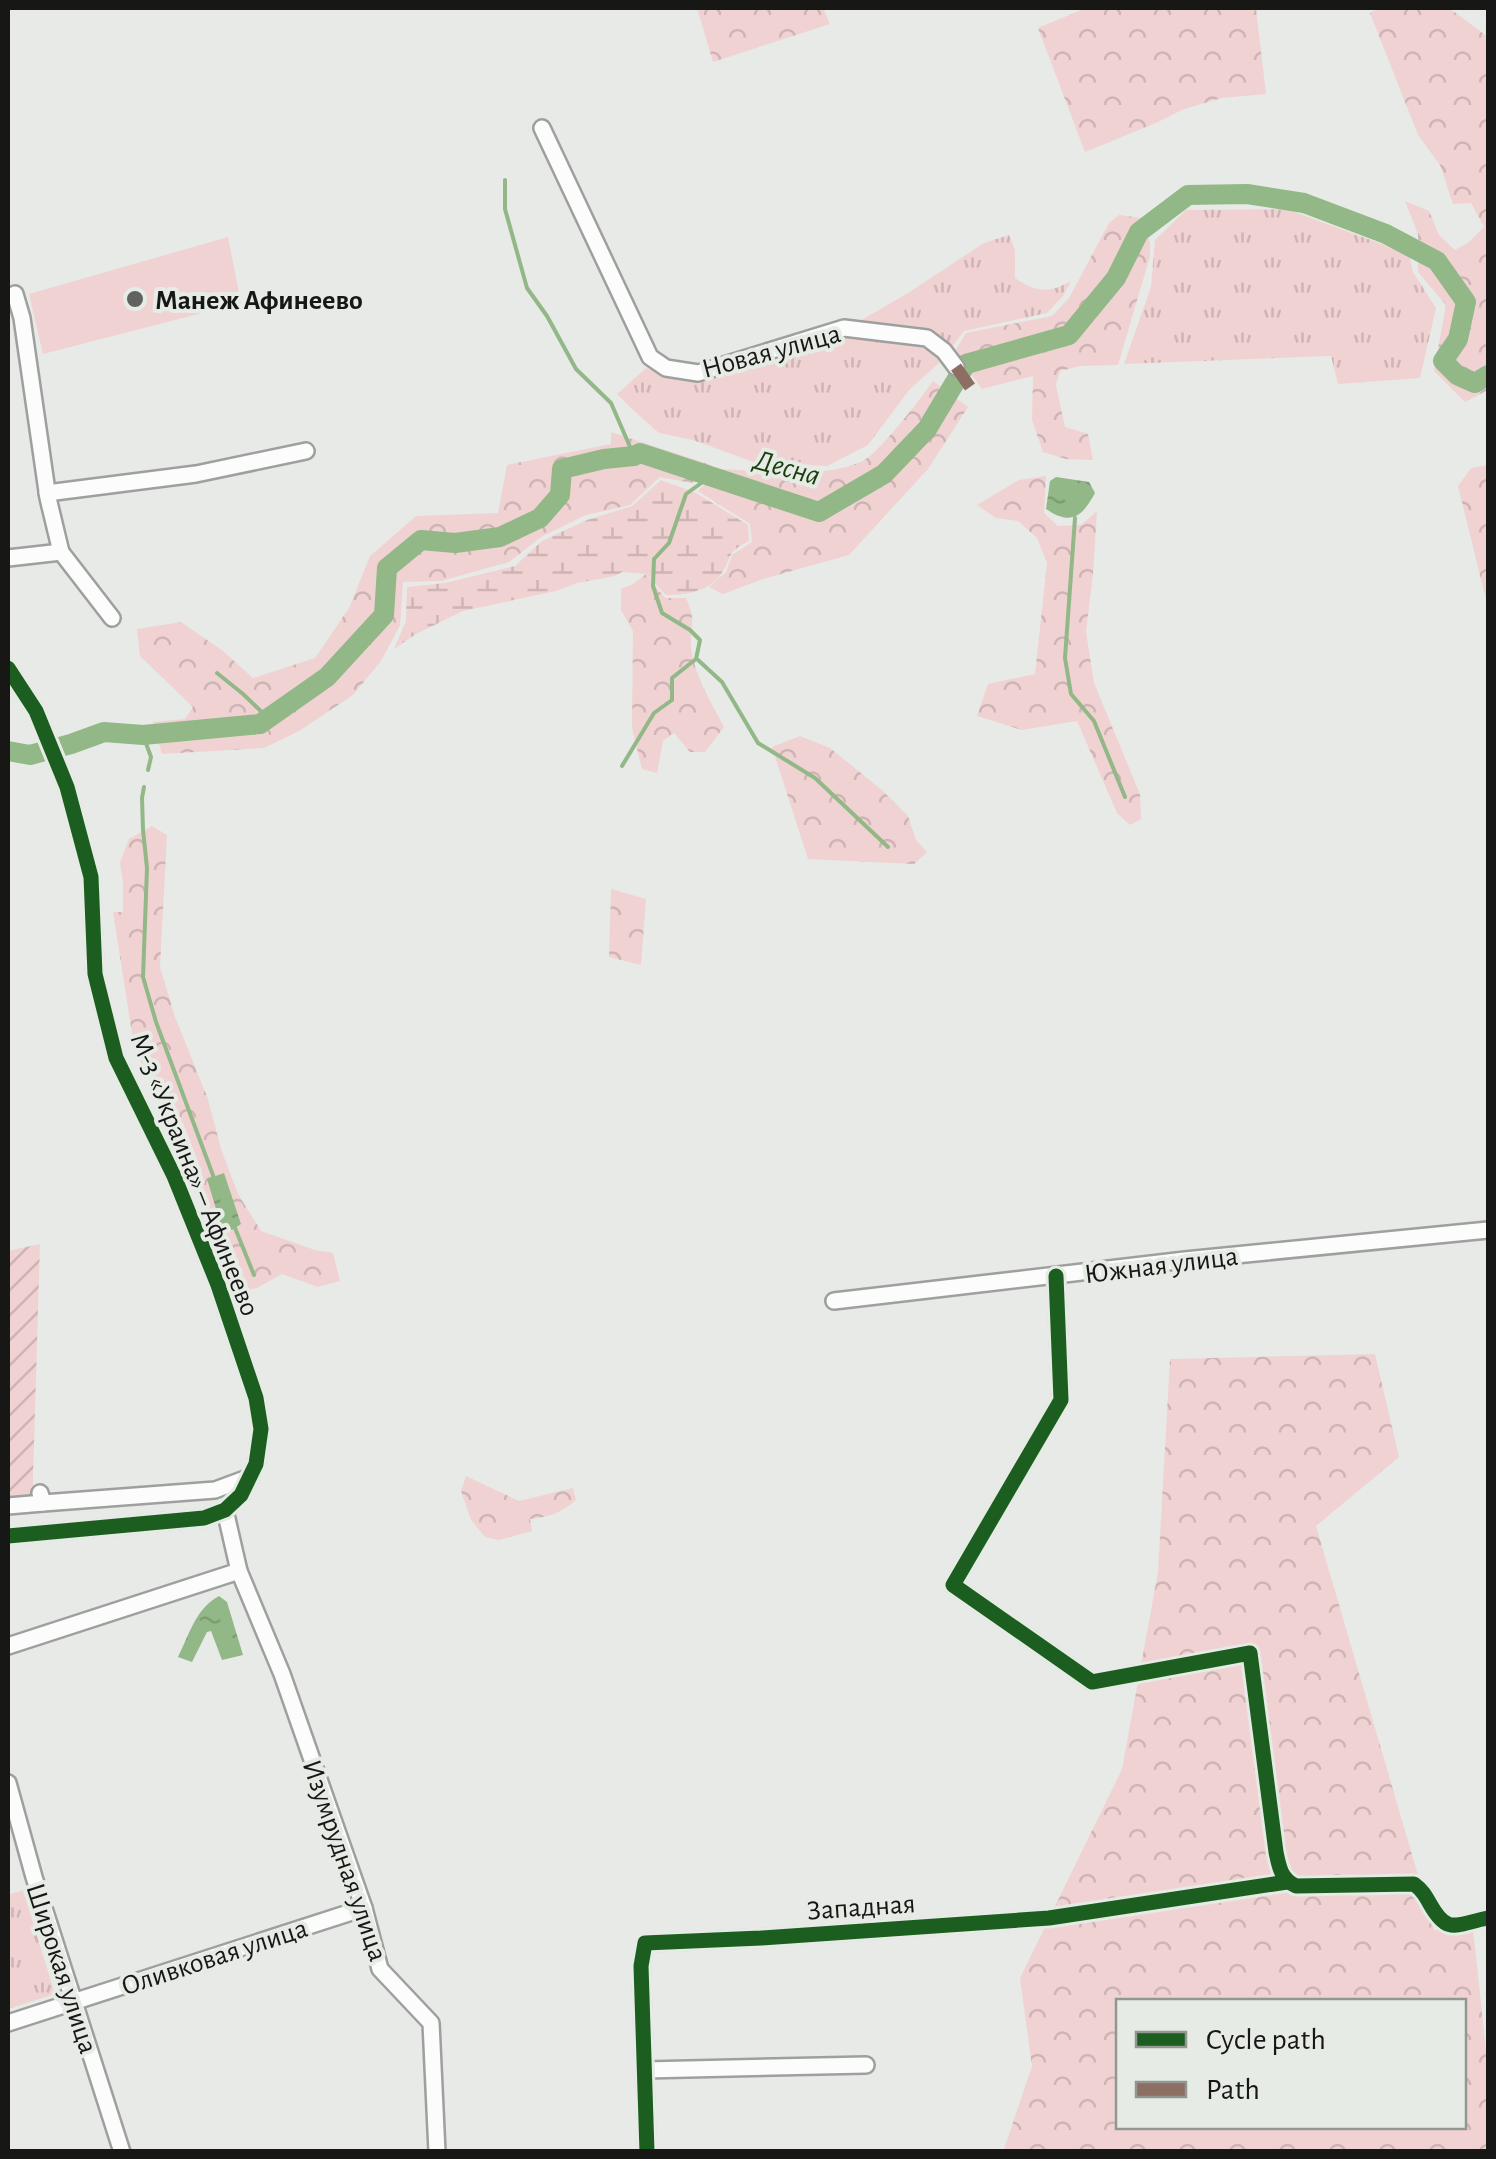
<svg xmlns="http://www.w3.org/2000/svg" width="1496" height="2159" font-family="'Alegreya Sans',sans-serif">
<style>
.grass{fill:url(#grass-tufts)}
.forest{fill:url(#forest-crowns);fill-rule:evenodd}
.wetland{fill:url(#wetland-marsh)}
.garden{fill:url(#garden-furrows)}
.pitch{fill:#f1d2d3}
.water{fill:url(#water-ripples)}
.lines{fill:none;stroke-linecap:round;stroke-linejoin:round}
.stream{stroke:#92b888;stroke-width:4}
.river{stroke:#92b888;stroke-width:20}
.minor-casing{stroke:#9ea09d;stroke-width:20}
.minor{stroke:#fbfcfb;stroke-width:15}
.quiet{stroke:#8d6e63;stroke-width:12;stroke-dasharray:25 12;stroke-linecap:butt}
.cycleway-casing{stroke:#e6ebe5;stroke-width:21}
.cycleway{stroke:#1b5e20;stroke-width:15}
.poi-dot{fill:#60625f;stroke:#e6ebe5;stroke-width:4}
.labels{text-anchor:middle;stroke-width:8;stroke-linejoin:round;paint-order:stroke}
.poi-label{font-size:28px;font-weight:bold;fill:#171816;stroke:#e6ebe5;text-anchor:start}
.street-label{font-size:28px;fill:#171816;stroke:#e6ebe5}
.water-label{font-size:30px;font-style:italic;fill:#1a3d0d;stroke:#e6ebe5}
</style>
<defs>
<pattern id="grass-tufts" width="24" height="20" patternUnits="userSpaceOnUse" patternTransform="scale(2.5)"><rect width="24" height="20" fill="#f1d2d3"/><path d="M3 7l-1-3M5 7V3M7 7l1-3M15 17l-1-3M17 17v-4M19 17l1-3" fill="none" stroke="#ceb4b4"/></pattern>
<pattern id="forest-crowns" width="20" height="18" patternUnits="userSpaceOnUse" patternTransform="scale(2.5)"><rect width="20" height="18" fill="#f1d2d3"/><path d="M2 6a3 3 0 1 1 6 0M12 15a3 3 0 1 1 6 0" fill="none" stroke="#ceb4b4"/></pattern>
<pattern id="wetland-marsh" width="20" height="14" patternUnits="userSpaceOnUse" patternTransform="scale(2.5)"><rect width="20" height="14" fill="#f1d2d3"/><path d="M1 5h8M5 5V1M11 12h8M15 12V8" fill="none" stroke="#ceb4b4"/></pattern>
<pattern id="garden-furrows" width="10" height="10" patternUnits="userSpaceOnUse" patternTransform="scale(2.5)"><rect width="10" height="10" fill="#f1d2d3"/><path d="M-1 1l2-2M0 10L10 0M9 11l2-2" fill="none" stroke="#ceb4b4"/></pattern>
<pattern id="water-ripples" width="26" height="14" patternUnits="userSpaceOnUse" patternTransform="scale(2.5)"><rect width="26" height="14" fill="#92b888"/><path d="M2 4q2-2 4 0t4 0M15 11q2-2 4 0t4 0" fill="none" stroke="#7d9d75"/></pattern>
</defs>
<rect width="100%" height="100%" fill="#e7eae6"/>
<g class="grass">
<path d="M1286,209l123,45 4,18 23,36 -16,70 -82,6 -7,-28 -207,8 27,-77 4,-47 31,-30z"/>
<path d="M1009,235l6,15v28c21,14 34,16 56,3l-8,15 -16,17 -83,18 -24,31 -31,28 -41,55 -41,21 -71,-3 -63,-23 -34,-7 -26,-23 -16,-16 29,-26 23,9 35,3 88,-25 37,-16 79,-46 76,-50z"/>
<path d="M23,1890l32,104 -47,15v-114z"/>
</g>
<g class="forest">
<path d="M697,8h126l7,16 -117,38z"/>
<path d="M1086,8h170l10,86 -44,4 -38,11 -28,14 -71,29 -47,-124z"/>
<path d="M1380,8h69l39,29v353l-23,12 -31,-31 12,-66 -28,-33v-38l-13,-33 24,10 10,24 16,15 14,-8 15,-15 -13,-24 -18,1 -13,-39 -22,-30 -48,-122z"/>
<path d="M1119,215l22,3 9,24v14l-32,109 -38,1 -20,5 -4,14 9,42 23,7 5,26 -27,-1 -23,-7 -11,-32 1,-44 -51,13 -27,-38 11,-18 86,-17 17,-18 40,-75z"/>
<path d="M933,381l35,26 -40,62 -79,86 -86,24 -40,15 -14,-7 17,-15 6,-17 20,-13 -2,-18 -52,-33 23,-22c44,2 99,10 140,-7 17,-7 60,-64 72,-81z"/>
<path d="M611,432l100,33 -19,18 -32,-6 -30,28 -44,10 -45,22 -32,25 -68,19 -38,1 -3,43 -19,36 -28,34 -54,36 -35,17 -102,6 -9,-32 32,-3 8,-12 -53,-51 -3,-27 44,-7 42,29 30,27 62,-20 34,-50 21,-52 46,-40 82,-3 9,-48 104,-21z"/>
<path d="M1488,465v143l-30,-122 13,-18z"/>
<path d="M1046,476l-2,37 14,13 23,-1 16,-14 -4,63 -7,58 8,51 46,111 1,25 -11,6 -13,-12 -40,-92 -55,9 -45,-14 11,-32 47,-10 12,-111 -10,-25 -19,-17 -22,-3 -19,-13 42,-25z"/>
<path d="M646,574l19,24h21c11,25 4,23 5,47 1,26 21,59 33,82l-19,25h-15l-16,-19 -11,8 -6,32 -15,-4 -10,-41 1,-97 -12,-21v-21l12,-5z"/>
<path d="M800,736l30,12 53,43 25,25 8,24 11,12 -13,12 -106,-5 -36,-112z"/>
<path d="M152,826l15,9 -7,132 15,50 33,82 13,50 17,45 23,37 54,19 18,3 7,28 -22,6 -36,-13 -25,14 -16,3 -47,-110 2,-24 -13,-34 -24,-22 -25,-55 -21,-134h10v-30l-3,-20 9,-23z"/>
<path d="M611,889l35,10 -5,66 -32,-8z"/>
<path d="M1375,1354l24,103 -83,69 118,404 39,-1 15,140v82l-485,1 29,-86 -12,-88 102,-209 36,-197 12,-213zM1118,2002h346v124h-346z"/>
<path d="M466,1476l53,25 54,-13 3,12c-15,13 -27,17 -46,19l2,12 -33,9 -14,-3 -14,-17 -10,-29z"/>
</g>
<path class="wetland" d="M661,480l35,13 52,32 1,16c-26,13 -15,17 -30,36 -13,15 -34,18 -53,18l-20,-21 -24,-2 -7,4 -38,7 -21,8 -93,20 -47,23 -22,15 12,-28 1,-34 38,-4 70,-17 27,-25 45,-21 45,-14z"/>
<path class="garden" d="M40,1244l-8,265 -24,2v-260z"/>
<path class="pitch" d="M228,237l13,66 -198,51 -14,-60z"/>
<g class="water">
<path d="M1056,477l33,5 6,11c-13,24 -24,33 -49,16l4,-28z"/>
<path d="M224,1173l17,51 -9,6 -11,-5 -14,-46z"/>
<path d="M219,1596l8,6 16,53 -21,5 -11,-29 -4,1 -15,30 -14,-5c11,-22 18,-49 41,-61z"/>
</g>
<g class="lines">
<g class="stream">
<path d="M505,180v29l22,79 20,28 29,53 35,34 23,53"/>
<path d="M1075,518l-10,140 6,36 23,27 31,76"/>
<path d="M698,660l24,22 36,61 57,35 73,69"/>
<path d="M217,673l26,21 25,24"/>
<path d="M143,735l8,22 -3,13"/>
<path d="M622,766l32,-53 18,-13v-22l24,-19 4,-19 -10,-10 -28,-17 -9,-27 1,-27 15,-16 17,-49 25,-18"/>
<path d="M144,787l-2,11 1,32 4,38 -4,109 13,45 58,156"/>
<path d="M233,1223l21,52"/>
</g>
<path class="river" d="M8,751l22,4 41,-11 33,-12 39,3 117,-11 67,-47 57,-62 3,-47 34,-28 34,3 45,-6 40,-19 20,-23 2,-26 42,-10 30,-3 6,-3 179,59 65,-38 43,-45 39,-65 103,-29 47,-57 23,-46 49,-37 59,-1 57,9 82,31 51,27 29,41 -8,37 -15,22 14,14 18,8 13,-8"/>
<g class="minor-casing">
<g id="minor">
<path d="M542,128l108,229 16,11 32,5 146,-45 83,10 17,13 12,16"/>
<path d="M15,294l7,24 26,180 13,54"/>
<path d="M47,493l149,-19 110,-23"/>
<path d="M8,558l53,-6 51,66"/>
<path d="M8,668l28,43 31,76 24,90 4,97 21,84 58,118 44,109 38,113 5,31 -5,35 -15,31 -16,15 -21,8 -196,18"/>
<path d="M1056,1276l5,124 -108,185 139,97 158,-29 26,199c3,15 5,27 20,34l118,-2c8,6 11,11 16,20 18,32 26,20 58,14"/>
<path d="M834,1301l351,-41 303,-30"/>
<path d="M40,1493l3,10 172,-13 35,-13"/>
<path d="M8,1506l35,-3"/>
<path d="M239,1571l43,103 82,234 16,61 51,54 6,129"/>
<path d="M8,1646l231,-75 -14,-61"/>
<path d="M8,1783l26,94 88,275"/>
<path d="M8,2023l356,-115"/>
<path d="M645,2070l221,-5"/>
<path d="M647,2152l-6,-186 4,-23 116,-5 288,-20 238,-36"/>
</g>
</g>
<use href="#minor" class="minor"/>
<path class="quiet" d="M956,367l14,20"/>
<g class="cycleway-casing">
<g id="cycleway">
<path d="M8,668l28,43 31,76 24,90 4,97 21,84 58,118 44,109 38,113 5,31 -5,35 -15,31 -16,15 -21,8 -196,18"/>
<path d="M1056,1276l5,124 -108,185 139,97 158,-29 26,199c3,15 5,27 20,34l118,-2c8,6 11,11 16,20 18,32 26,20 58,14"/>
<path d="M647,2152l-6,-186 4,-23 116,-5 288,-20 238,-36"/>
</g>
</g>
<use href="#cycleway" class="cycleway"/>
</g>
<circle class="poi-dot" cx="135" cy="299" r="10"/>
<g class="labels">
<g class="poi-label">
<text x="155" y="309">Манеж Афинеево</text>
</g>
<g class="street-label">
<text transform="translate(771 350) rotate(-15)" y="10">Новая улица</text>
<text transform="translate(196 1174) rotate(68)" y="10">М-3 «Украина» – Афинеево</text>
<text transform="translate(1161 1264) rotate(-7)" y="10">Южная улица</text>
<text transform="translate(346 1860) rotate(71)" y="10">Изумрудная улица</text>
<text transform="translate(861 1906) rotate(-4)" y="10">Западная</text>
<text transform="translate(214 1956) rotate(-18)" y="10">Оливковая улица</text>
<text transform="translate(63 1968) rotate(72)" y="10">Широкая улица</text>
</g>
<g class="water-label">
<text transform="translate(787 467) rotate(15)" y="10">Десна</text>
</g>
</g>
<rect width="1496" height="2159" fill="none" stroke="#171816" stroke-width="20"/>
<rect x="1116" y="1999" width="350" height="130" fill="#e6ebe5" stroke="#939792" stroke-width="2.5"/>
<rect x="1136" y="2032" width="50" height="15" fill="#1b5e20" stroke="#939792" stroke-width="2.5"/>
<text x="1206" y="2049" font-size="30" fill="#171816">Cycle path</text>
<rect x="1136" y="2082" width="50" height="15" fill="#8d6e63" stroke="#939792" stroke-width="2.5"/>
<text x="1206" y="2099" font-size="30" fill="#171816">Path</text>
</svg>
